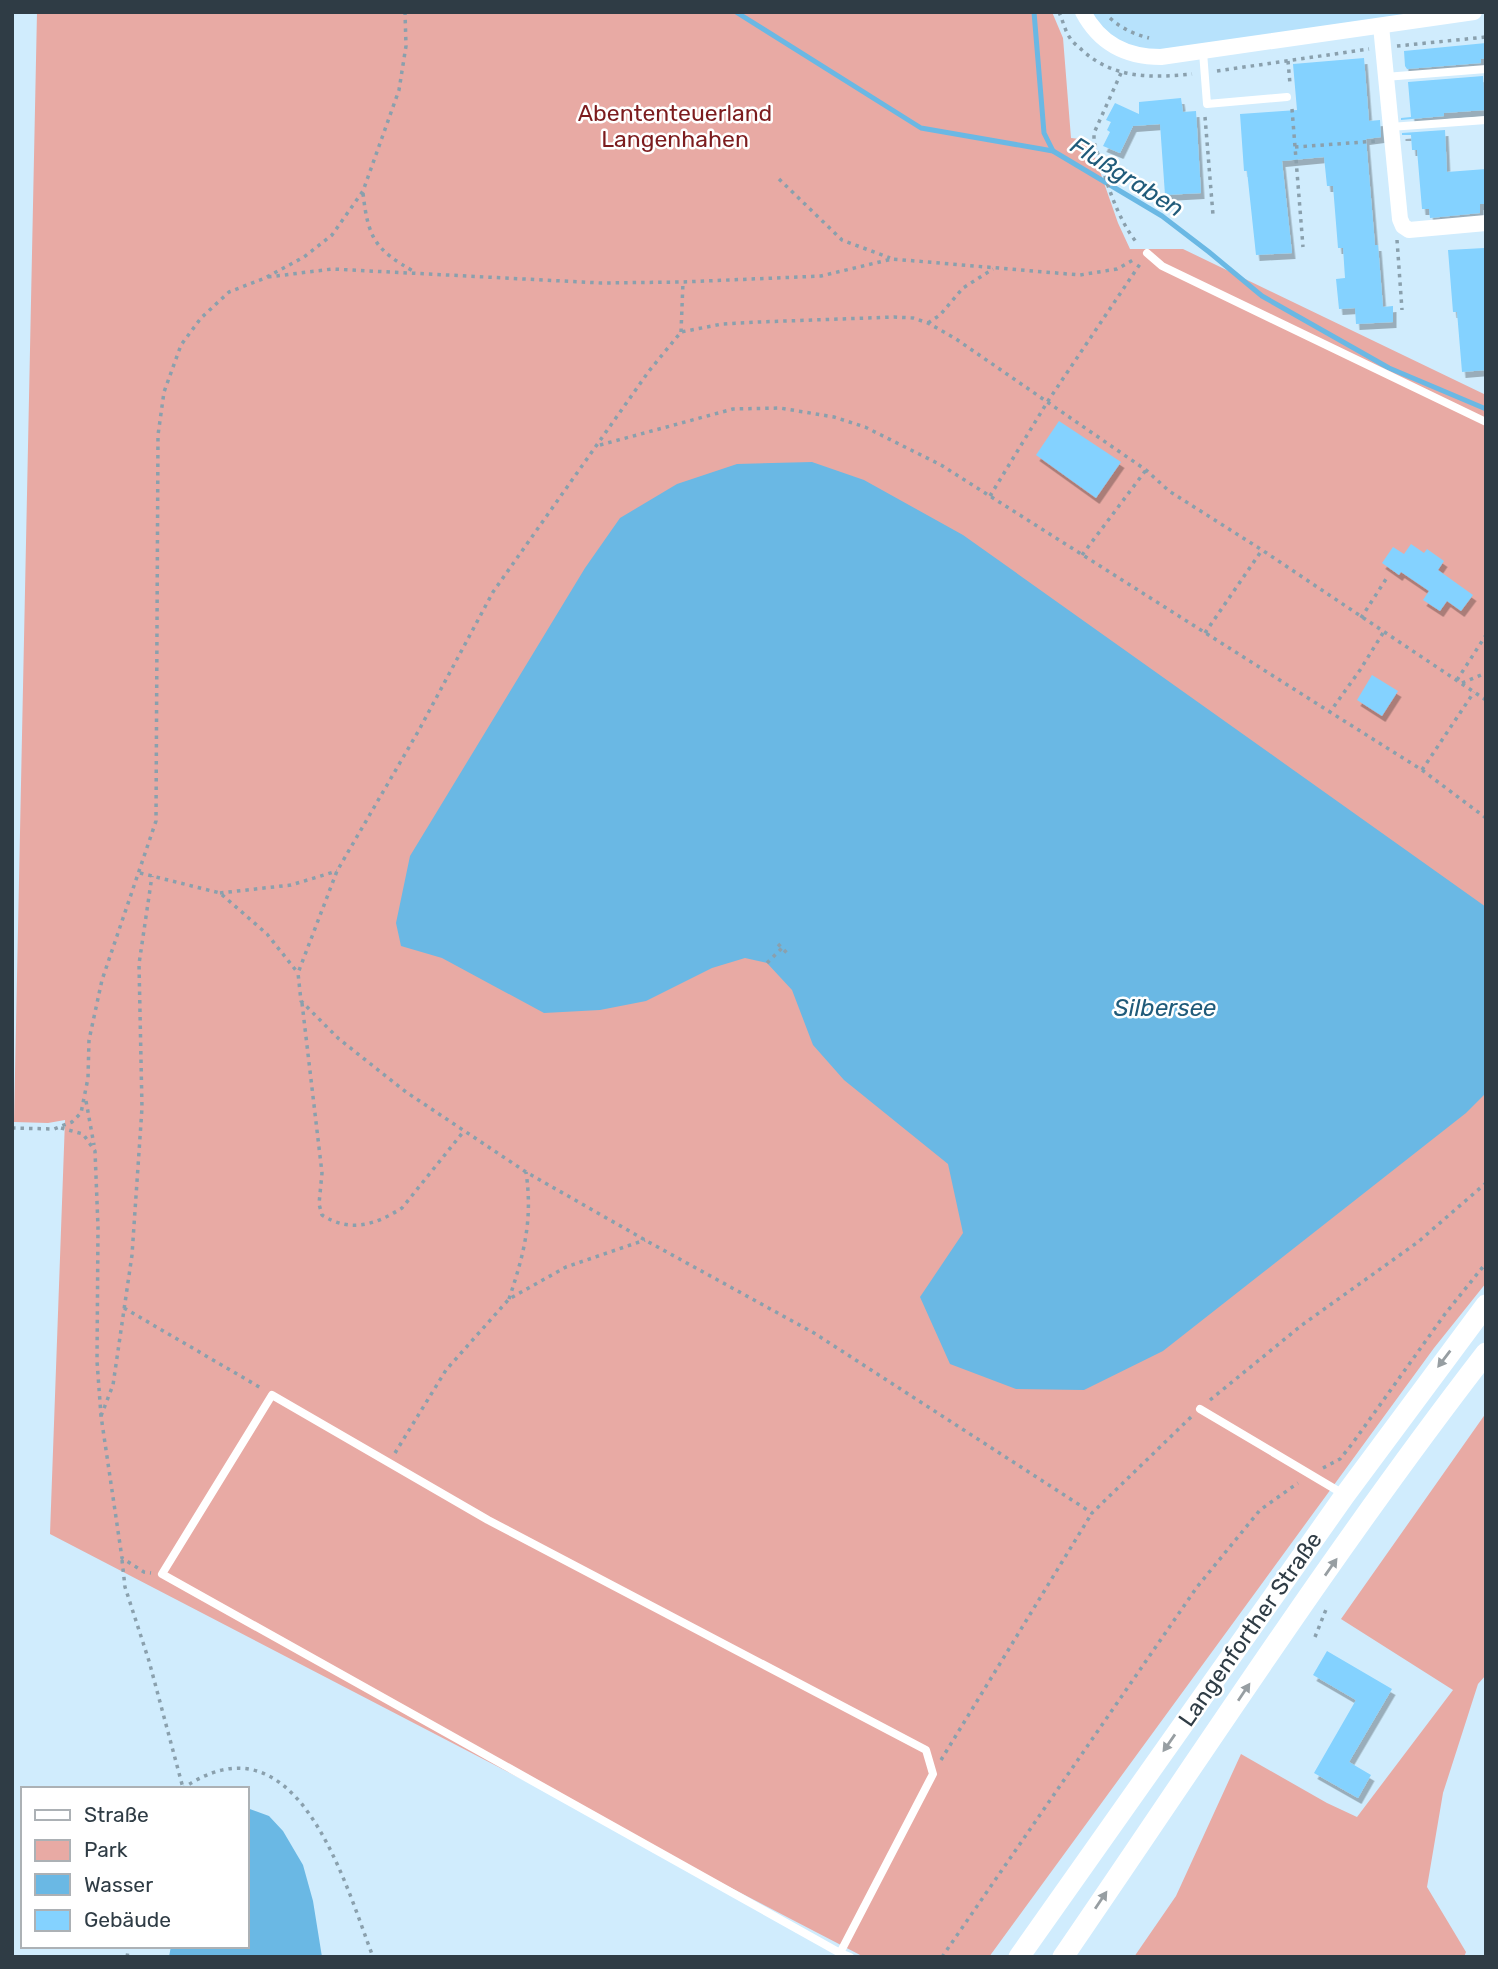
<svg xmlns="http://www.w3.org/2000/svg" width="1498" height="1969" font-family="Rubik,sans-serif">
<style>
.built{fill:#b7e2fc}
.green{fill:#e8aaa4}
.water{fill:#6ab8e4}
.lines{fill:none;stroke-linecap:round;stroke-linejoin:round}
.stream{stroke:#6ab8e4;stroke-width:5}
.building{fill:#84d2ff;filter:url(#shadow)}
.path{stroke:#8aa0ad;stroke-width:3.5;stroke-dasharray:3.5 5;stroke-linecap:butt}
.service{stroke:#fff;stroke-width:8}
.minor{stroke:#fff;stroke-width:16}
.secondary{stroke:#fff;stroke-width:21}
.oneway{fill:#979ea2}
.labels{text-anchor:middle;stroke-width:5;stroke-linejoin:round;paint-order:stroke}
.park-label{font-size:23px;fill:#7c1c1e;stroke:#fff}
.street-label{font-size:23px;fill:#2f3c45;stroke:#fff}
.water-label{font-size:24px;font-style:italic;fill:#205b7a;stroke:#fff}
</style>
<defs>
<filter id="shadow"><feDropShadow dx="3.5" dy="6" stdDeviation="0" flood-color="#0004"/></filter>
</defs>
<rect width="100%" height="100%" fill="#d0ecfd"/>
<path class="built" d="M1083,12h391l-347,42z"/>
<g class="green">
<path d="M37,12h1015l11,26 8,100 18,2 29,83 12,26h53l303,146v888l-52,65 -445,609h-125l-814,-423 15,-414 -17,3 -34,-1z"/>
<path d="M1486,1413v262l-8,9 -35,109 -16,94 39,65 -2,5h-330l42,-61 65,-142 86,49 30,14 96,-127 -112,-71z"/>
</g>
<g class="water">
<path d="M812,462l52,18 99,55 523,372v186l-20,20 -303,238 -79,39 -68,-1 -66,-25 -30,-67 43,-64 -15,-69 -104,-84 -31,-35 -21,-55 -25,-27 -22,-5 -33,10 -66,33 -46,9 -56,3 -102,-55 -41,-12 -5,-23 14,-67 175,-288 35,-50 57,-34 60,-20z"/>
<path d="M247,1808l22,8 14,15 20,34 10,36 9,56h-153l2,-11h76z"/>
</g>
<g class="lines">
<g class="stream">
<path d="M736,12l185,116 132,23 109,65 47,36 53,44 127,72 97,41"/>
<path d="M1034,12l10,121 9,18"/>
</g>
</g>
<g class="building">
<path d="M1486,43v15l-5,1v4l-74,6 -2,-3 -1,-15z"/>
<path d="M1364,58l5,63 11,-1 1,17 -15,2 9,106h3l5,62 10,-1v16l-37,2 -1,-16 -16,1 -3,-30 9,-1 -2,-30h-5l-5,-62h-6l-3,-29 -42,4 10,92 -36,2 -9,-84h-3l-4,-57 57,-4 -4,-46z"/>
<path d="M1483,76l2,34 -41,3v3l-43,4v-2l10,-1 -3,-35z"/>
<path d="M1181,98l2,14 13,-1 5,82 -36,2 -5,-71 -27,2 -13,27 -17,-7 7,-14 -3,-2 4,-8 -5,-2 9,-17 24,11v-12z"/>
<path d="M1445,130l2,42 39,-3v35h-6v9l-50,5 -1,-9h-7l-5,-59h-5l-1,-15h-9v-2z"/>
<path d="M1484,248l2,122 -24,2 -5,-60h-4l-5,-62z"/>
<path d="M1059,421l62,41 -25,36 -60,-43z"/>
<path d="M1411,544l13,9 3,-4 17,12 -6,9 35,25 -12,16 -14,-10 -7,10 -17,-11 6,-9 -28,-19 -2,3 -17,-12 11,-16 11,7z"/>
<path d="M1372,675l26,16 -16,25 -25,-16z"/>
<path d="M1327,1651l65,38 -43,73 22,13 -13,23 -44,-25 42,-73 -43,-25z"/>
</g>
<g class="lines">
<g class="path">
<path d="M1059,12c4,9 6,19 11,26 3,5 8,8 12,12 31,29 70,28 110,24"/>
<path d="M1110,18c12,11 24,16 39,20"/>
<path d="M1397,46l89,-9"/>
<path d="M1288,61l2,23"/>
<path d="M1217,71l152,-22"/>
<path d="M1121,73l-27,60v9c11,33 21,75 44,102"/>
<path d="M1292,109l11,138"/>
<path d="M1205,117l8,98"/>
<path d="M1295,147l82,-6"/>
<path d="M779,179l63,61 48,18"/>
<path d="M363,193c5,45 12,57 52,79"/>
<path d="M1397,240l5,70"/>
<path d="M268,277l64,-8 269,14 82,-1 138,-6 71,-17 188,16 37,-6 18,-10"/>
<path d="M928,323l12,-8 23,-27 30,-19"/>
<path d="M681,332l2,-50"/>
<path d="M600,445l133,-36 47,-1 54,9 31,10 76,38 389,247"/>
<path d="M990,496l58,-95 92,-137"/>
<path d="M1082,555l64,-85"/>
<path d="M1361,618l27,-42"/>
<path d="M1205,633l57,-83"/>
<path d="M1383,633l-23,37 -30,42 92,58 64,48"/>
<path d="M1457,680l29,-45"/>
<path d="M1462,683l24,-10"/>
<path d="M1422,770l52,-78"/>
<path d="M140,873l80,20 47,41 31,39"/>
<path d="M220,893l71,-8 46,-14"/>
<path d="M778,944l9,9"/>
<path d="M767,963l15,-15"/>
<path d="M302,1003l20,170 -3,31 3,11c28,18 53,10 80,-7l62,-77"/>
<path d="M86,1101l8,44"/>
<path d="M12,1128l42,1 18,-7 9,-9 7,-35 1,-38 13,-60 54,-159 2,-386 6,-43 17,-47 20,-27 28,-26 36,-14 39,-21 28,-22 31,-44 36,-101 7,-44 -1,-34"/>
<path d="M61,1128l22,6 12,17 3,76 -1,134 4,55 21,142 22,14 7,1"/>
<path d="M509,1299c15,-45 24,-79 17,-127"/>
<path d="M124,1308l137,80"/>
<path d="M1210,1400l92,-75 116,-83 68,-59"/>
<path d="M101,1416l12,-31 19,-130 10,-147 -3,-144 13,-88"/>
<path d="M1191,1417l-99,96 -278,-180 -169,-93 -119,-68 -120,-80 -67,-53 -38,-38 -3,-28 39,-102 82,-141 74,-138 156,-221 32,-39 41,-8 37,-2 135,-5 19,1 15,5 28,16 190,131 23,21 93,59 224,150"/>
<path d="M395,1453l51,-83 63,-71 57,-32 79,-27"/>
<path d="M1323,1468l17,-9 12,-15 93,-130 41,-51"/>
<path d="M122,1560l3,27 24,74 34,127"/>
<path d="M1315,1637l12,-30"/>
<path d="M941,1760l151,-247"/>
<path d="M182,1789c114,-80 162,91 191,168"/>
<path d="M127,1957l2,-11"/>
<path d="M942,1957l255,-370 63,-77 38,-27"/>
</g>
<g class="service">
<path d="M1203,52l4,52 80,-7"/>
<path d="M1385,77l101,-8"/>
<path d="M1390,127l96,-7"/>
<path d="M1147,253l15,13 324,156"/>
<path d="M1200,1409l145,86"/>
<path d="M840,1953l93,-179 -7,-24 -438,-230 -216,-125 -110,179 678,379 10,4"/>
</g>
<g class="minor">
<path d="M1083,12c17,32 43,45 78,45l313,-45"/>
<path d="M1381,26l19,193 3,7 6,4 77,-7"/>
</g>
<g class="secondary">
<path d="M1019,1957l326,-462 141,-190"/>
<path d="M1063,1957c139,-203 273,-410 423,-604"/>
</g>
</g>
<defs><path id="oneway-solid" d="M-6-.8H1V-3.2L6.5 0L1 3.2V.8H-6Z" transform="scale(1.75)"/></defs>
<g class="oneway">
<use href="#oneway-solid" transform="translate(1444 1359) rotate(127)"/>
<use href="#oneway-solid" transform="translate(1331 1567) rotate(-55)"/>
<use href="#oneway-solid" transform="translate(1244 1692) rotate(-56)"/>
<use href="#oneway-solid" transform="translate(1169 1743) rotate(125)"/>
<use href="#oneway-solid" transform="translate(1101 1900) rotate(-56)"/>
</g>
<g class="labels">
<g class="park-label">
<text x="675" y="121">Abententeuerland<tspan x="675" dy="26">Langenhahen</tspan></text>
</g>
<g class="street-label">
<text transform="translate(1250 1629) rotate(-55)" y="8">Langenforther Straße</text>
</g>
<g class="water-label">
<text transform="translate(1127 177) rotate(32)" y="8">Flußgraben</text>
<text x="1165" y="1016">Silbersee</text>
</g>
</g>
<rect width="1498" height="1969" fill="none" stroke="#2f3c45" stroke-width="28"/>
<rect x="21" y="1787" width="228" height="161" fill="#ffffff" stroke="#acb1b5" stroke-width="2"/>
<rect x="35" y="1810" width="35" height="10" fill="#ffffff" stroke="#acb1b5" stroke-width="2"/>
<text x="84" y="1822" font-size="21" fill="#2f3c45">Straße</text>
<rect x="35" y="1840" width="35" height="21" fill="#e8aaa4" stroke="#acb1b5" stroke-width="2"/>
<text x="84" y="1857" font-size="21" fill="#2f3c45">Park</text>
<rect x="35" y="1874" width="35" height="21" fill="#6ab8e4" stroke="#acb1b5" stroke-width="2"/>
<text x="84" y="1892" font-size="21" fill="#2f3c45">Wasser</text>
<rect x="35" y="1910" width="35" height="21" fill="#84d2ff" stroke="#acb1b5" stroke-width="2"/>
<text x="84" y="1927" font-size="21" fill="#2f3c45">Gebäude</text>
</svg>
